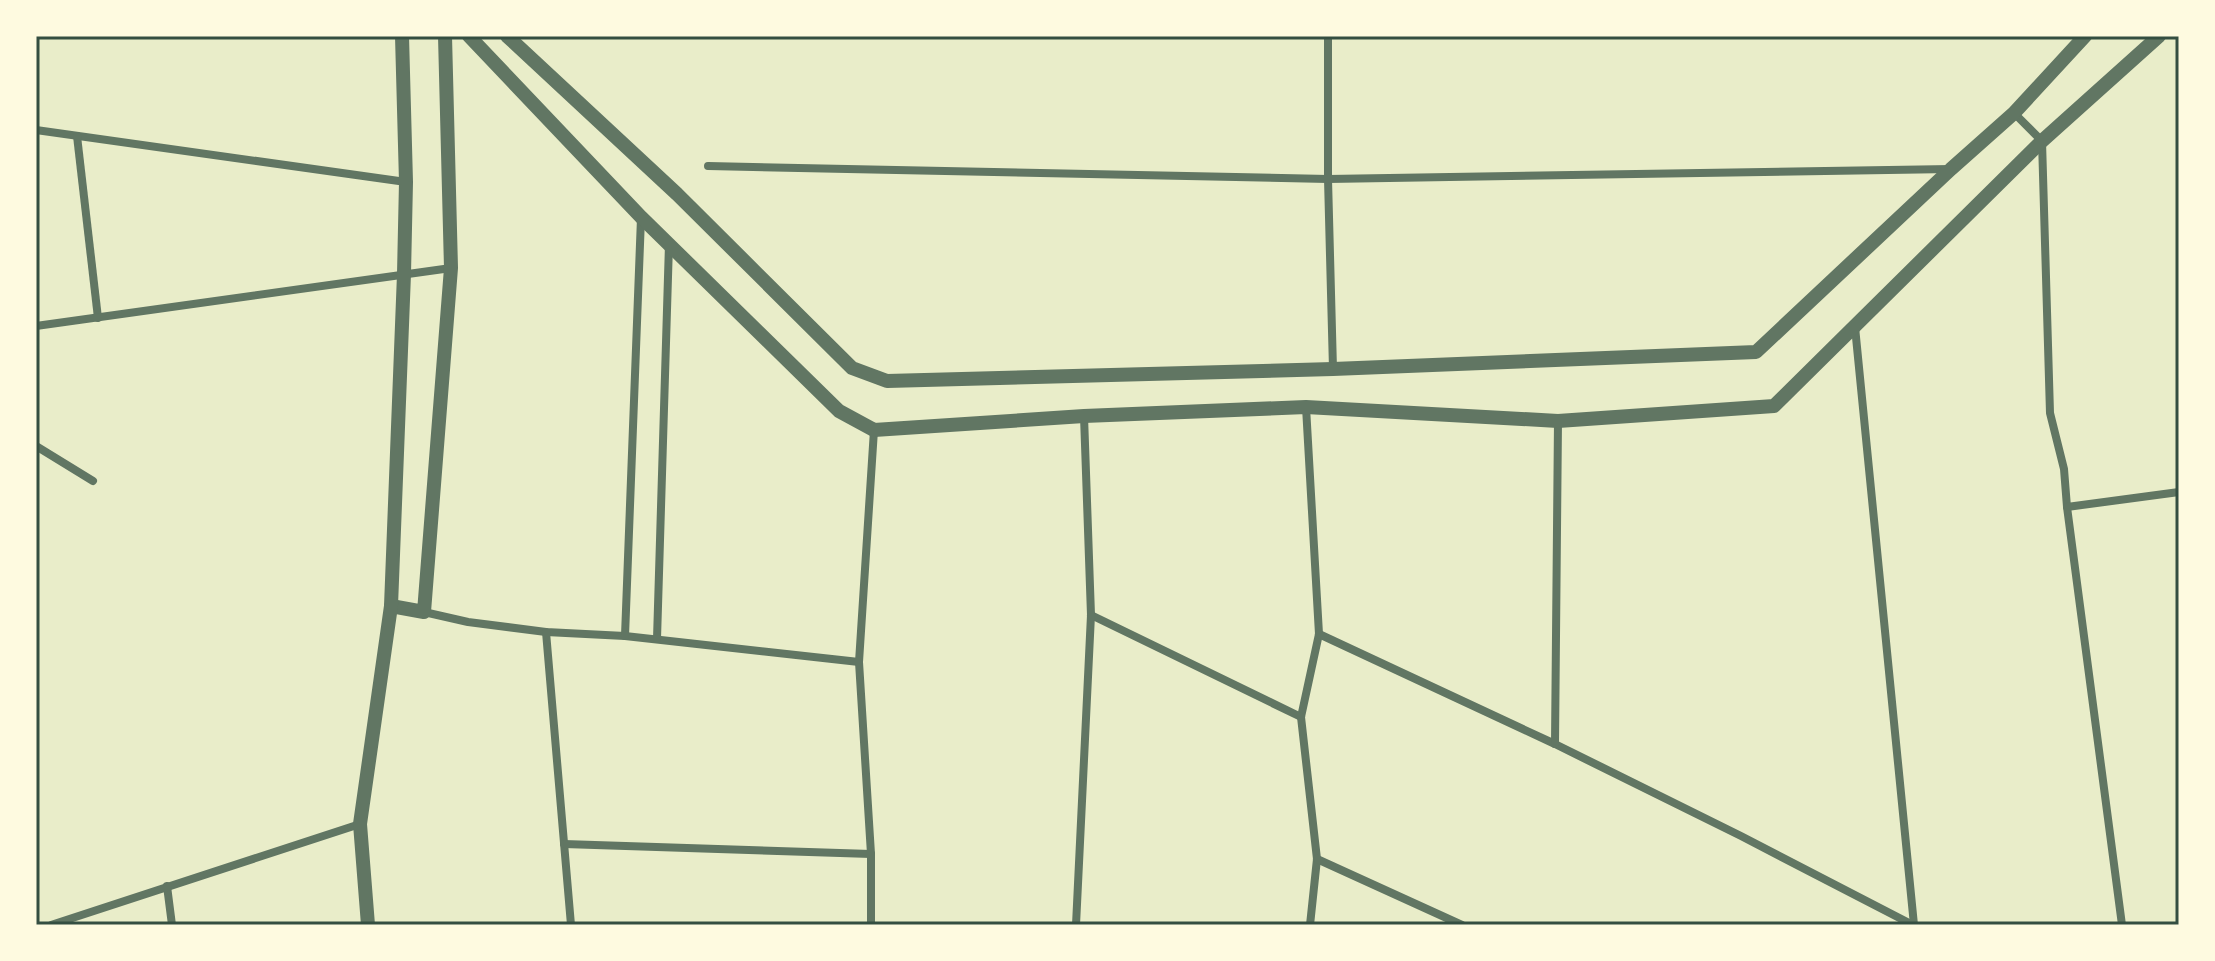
<svg xmlns="http://www.w3.org/2000/svg" width="2215" height="961" font-family="Figtree,sans-serif">
<style>
.lines{fill:none;stroke-linecap:round;stroke-linejoin:round}
.minor{stroke:#617663;stroke-width:8}
.tertiary{stroke:#617663;stroke-width:14}
.neatline{fill:none;stroke:#344e41;stroke-width:3}
</style>
<rect width="100%" height="100%" fill="#e9edc9"/>
<g class="lines">
<g class="minor">
<path d="M1328,36v143l5,190"/>
<path d="M2014,113l28,28 8,272 14,56 3,38 55,418"/>
<path d="M36,130l370,52"/>
<path d="M77,136l21,182"/>
<path d="M708,166l620,13 623,-10"/>
<path d="M36,326l415,-58"/>
<path d="M1855,327l59,598"/>
<path d="M1306,407l13,227 -18,83 16,142 -7,66"/>
<path d="M36,446l57,35"/>
<path d="M2067,507l112,-15"/>
<path d="M424,612l44,10 78,10 79,4 234,26"/>
<path d="M1091,615l210,102"/>
<path d="M546,632l25,293"/>
<path d="M1319,634l236,110 186,92 172,89"/>
<path d="M625,636l16,-418"/>
<path d="M657,639l12,-395"/>
<path d="M1555,744l3,-323"/>
<path d="M564,844l307,10"/>
<path d="M1317,859l145,66"/>
<path d="M167,886l5,39"/>
<path d="M51,925l309,-101"/>
<path d="M871,925v-71l-12,-192 15,-232"/>
<path d="M1076,925l15,-310 -7,-199"/>
</g>
<g class="tertiary">
<path d="M469,36l172,181 198,194 35,19 210,-14 222,-9 252,14 216,-15 268,-265 117,-105"/>
<path d="M507,36l170,158 175,174 35,13 446,-12 423,-17 195,-183 63,-56 71,-77"/>
<path d="M391,606l33,6 27,-344 -6,-232"/>
<path d="M368,925l-8,-101 31,-218 13,-332 2,-92 -4,-146"/>
</g>
</g>
<rect width="2215" height="961" fill="none" stroke="#fefae0" stroke-width="76"/>
<rect x="38" y="38" width="2139" height="885" class="neatline"/>
</svg>
